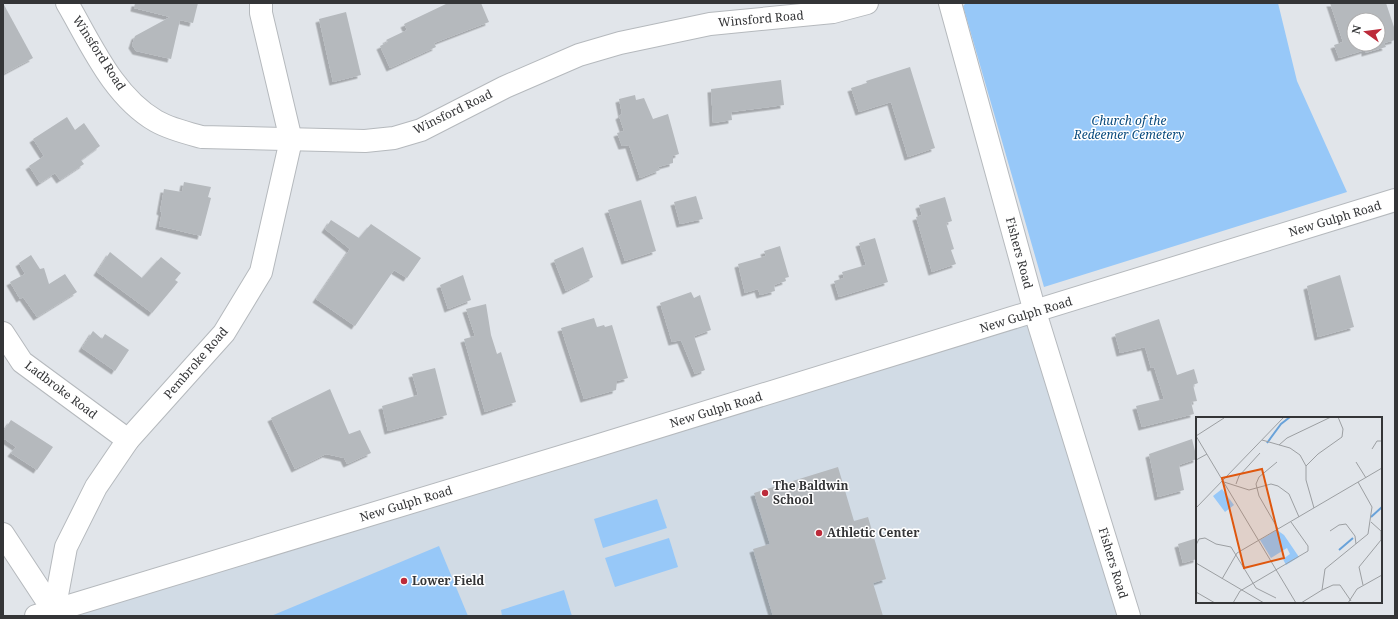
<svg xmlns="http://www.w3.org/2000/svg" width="1398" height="619" font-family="'Noto Serif',serif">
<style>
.built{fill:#d1dbe5}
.green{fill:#97c8f8}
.building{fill:#b5b9bd;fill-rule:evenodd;filter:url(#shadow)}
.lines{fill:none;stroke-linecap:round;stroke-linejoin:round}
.minor-casing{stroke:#b5b9bd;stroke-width:24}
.minor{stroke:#fff;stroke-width:22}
.poi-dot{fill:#bc2b3a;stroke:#fff;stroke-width:1.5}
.labels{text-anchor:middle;stroke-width:3;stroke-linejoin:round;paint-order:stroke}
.street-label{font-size:12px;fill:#343537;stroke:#fff}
.park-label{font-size:12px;font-style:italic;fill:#084a7d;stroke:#fff}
.poi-label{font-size:12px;font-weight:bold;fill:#343537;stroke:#fff;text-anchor:start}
.inset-river{fill:none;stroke:#69a2d9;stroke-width:2}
.inset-road{fill:none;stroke:#9c9fa2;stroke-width:1}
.view{fill:#df570e;fill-opacity:0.15;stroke:#df570e;stroke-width:2}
.inset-edge{fill:none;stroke:#343537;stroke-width:2}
</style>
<defs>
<filter id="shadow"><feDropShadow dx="-3.5" dy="3.5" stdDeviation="0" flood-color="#0004"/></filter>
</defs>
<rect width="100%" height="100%" fill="#e1e5ea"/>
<path class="built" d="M1035,312l94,304h-1072z"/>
<g class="green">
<path d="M966,3h312l19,78 50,111 -303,95 -81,-281z"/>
<path d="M657,499l10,29 -64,20 -9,-29z"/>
<path d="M669,538l9,29 -63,20 -10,-29z"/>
<path d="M439,546l29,70h-197z"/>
<path d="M564,590l8,26h-70l-1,-6z"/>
</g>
<g class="building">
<path d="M3,3l30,55 -30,16z"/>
<path d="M135,3h63l-5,20 -13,-3 -9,39 -35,-8 -4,-6 3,-9 35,-19 -36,-9z"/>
<path d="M448,3h33l8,19 -55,21 2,4 -46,21 -10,-22 8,-4 -2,-2 21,-10 -3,-6z"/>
<path d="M1330,3h56l9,27v10l-11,3 2,4 -21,6v-3l-26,8 -5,-13 9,-3zM1354,20h24v24h-24z"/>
<path d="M346,12l15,63 -28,7 -14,-63z"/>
<path d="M910,67l25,81 -27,9 -17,-55 -32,10 -8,-24 16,-5 -1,-2z"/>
<path d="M781,80l3,25 -53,7 1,8 -19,3 -2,-34z"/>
<path d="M635,95l1,5 8,-2 9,21 15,-5 11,40 -6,2v7l-15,4 2,3 -20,8 -11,-33 -7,1 -5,-13 7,-2 -5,-15 3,-2 -3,-15z"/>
<path d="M67,117l8,13 9,-7 16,23 -19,14 3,4 -24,16 -5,-7 -15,10 -11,-17 15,-10 -11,-17z"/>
<path d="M184,182l27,5 -3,10 3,1 -10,38 -42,-10 3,-14 -2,-1 4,-22 18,3z"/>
<path d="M696,196l7,23 -23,5 -6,-22z"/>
<path d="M945,197l7,24 -6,2 8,26 -3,1 5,14 -24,8 -16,-55 6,-2 -3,-10z"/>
<path d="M641,200l15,51 -31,10 -17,-51z"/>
<path d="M331,220l28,18 12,-14 50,34 -14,20 -13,-8 -39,56 -39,-27 34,-50 -25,-20z"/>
<path d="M875,238l13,44 -49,15 -5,-16 10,-3 -2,-6 24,-7 -7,-22z"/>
<path d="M780,246l9,31 -4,1 1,3 -12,4 1,6 -15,4 -2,-6 -13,4 -7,-29 28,-8 -2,-5z"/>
<path d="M583,247l10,30 -27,14 -12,-31z"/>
<path d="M110,252l32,26 19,-21 20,16 -6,7 3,2 -26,31 -55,-41z"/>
<path d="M31,255l9,14 4,-1 5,16 16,-10 12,18 -40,25 -14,-20 -3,2 -10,-17 15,-8 -6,-11z"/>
<path d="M463,275l8,25 -23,9 -8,-24z"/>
<path d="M1340,275l14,52 -36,10 -11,-51z"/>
<path d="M691,292l3,6 6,-3 11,35 -17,6 11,34 -10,4 -14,-34 -9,2 -12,-39z"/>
<path d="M486,304l5,31 6,19 4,-2 15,50 -31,10 -21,-73 11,-3 -9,-27z"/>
<path d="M594,318l3,9 7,-2 1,2 7,-2 16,53 -11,3 -1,9 -32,9 -23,-71z"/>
<path d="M1159,319l18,56 17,-6 4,14 -5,2 4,16 -6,1 3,12 -52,13 -6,-21 28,-7 -10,-32 -3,1 -6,-21 -25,6 -5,-19z"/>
<path d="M93,331l9,8 3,-5 24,16 -14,21 -33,-23z"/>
<path d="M435,368l12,47 -59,16 -6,-25 36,-11 -6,-21z"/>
<path d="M330,389l19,45 11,-4 11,23 -24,11 -3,-6 -18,-4 -31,15 -24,-51z"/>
<path d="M11,420l42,27 -16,23 -26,-17 5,-6 -13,-9v-6z"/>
<path d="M1192,439l5,20 -18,6 5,25 -26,7 -9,-43z"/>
<path d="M838,467l16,54 14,-4 18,62 -13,4 10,33h-110l-20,-67 17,-5 -16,-51z"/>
<path d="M1197,538v21l-14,4 -5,-19z"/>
</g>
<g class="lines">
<g class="minor-casing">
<g id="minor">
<path d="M67,3c24,41 46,93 89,118 14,8 31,12 46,16l163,4 29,-3 27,-8 84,-43 74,-32 41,-12 90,-19 123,-12 34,-9"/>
<path d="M950,3l85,309 94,304"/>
<path d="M3,333l19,29 106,78"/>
<path d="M3,534l54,82"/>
<path d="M54,611l12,-64 30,-60 32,-47 96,-107 37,-61 30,-132 -30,-127v-10"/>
<path d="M36,616l557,-169 802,-247"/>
</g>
</g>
<use href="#minor" class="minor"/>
</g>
<g class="poi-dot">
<circle cx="765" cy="493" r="4"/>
<circle cx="819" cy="533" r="4"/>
<circle cx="404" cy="581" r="4"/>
</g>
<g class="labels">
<g class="street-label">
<text transform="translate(761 19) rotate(-5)" y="4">Winsford Road</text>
<text transform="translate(99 53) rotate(57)" y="4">Winsford Road</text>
<text transform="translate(453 112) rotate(-26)" y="4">Winsford Road</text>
<text transform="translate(1335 219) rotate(-17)" y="4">New Gulph Road</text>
<text transform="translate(1019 253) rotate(75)" y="4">Fishers Road</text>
<text transform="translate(1026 315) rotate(-17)" y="4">New Gulph Road</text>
<text transform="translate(196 363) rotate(-49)" y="4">Pembroke Road</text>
<text transform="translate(61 390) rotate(37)" y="4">Ladbroke Road</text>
<text transform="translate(716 410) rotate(-17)" y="4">New Gulph Road</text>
<text transform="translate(406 504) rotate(-17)" y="4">New Gulph Road</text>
<text transform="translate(1113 563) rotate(73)" y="4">Fishers Road</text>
</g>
<g class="park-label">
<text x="1129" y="125">Church of the<tspan x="1129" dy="14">Redeemer Cemetery</tspan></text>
</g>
<g class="poi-label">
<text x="773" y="490">The Baldwin<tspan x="773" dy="14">School</tspan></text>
<text x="827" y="537">Athletic Center</text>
<text x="412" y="585">Lower Field</text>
</g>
</g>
<g transform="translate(1196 417)">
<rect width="186" height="186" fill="#e1e5ea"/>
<path d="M26,72l12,16 -9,7 -12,-16zM81,113l7,5 15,22 -13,8 -3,-6 7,-5 -3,-6 -16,10 -11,-18z" fill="#97c8f8"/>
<path class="inset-river" d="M71,26l14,-19 9,-7M175,100l11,-10M143,133l14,-12"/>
<path class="inset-road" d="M0,19l100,167M0,19l28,-18M66,23l28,8 10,7 6,11v14l8,28M83,28l8,-7 44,-21M176,32l5,-8h5M0,43l11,-6M81,45l-18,15 -3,7 3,12 19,33M160,45l10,16M110,49l12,-12 24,-17 1,-8 -5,-12M28,65l25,8 22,-6 7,2 11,8 10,23M40,67l3,-8 21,-23M0,91l88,-91M134,114l9,-6 7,-1 9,12 1,8M0,128l3,-6 6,-1 11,6 15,3 25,41 20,10M0,146l68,40M26,162l15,-26 145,-85M167,168l-4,-18 22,-27v-9l-10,-9M126,173l11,-5h7l11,16M0,175l19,11M37,186l7,-12 68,-40v-5l-17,-24M105,186l21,-13 3,-21 43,-35 4,-27 -14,-25M152,186l9,-14 25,-14"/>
<path class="view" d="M66,52l22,89 -40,10 -22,-90z"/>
<rect width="186" height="186" class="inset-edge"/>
</g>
<rect width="1398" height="619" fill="none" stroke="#343537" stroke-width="8"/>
<g transform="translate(1366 32) rotate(284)"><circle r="19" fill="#ffffff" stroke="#aeaeaf"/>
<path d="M0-3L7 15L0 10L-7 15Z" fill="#bc2b3a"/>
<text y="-6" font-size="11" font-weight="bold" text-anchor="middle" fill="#343537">N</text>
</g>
</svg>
